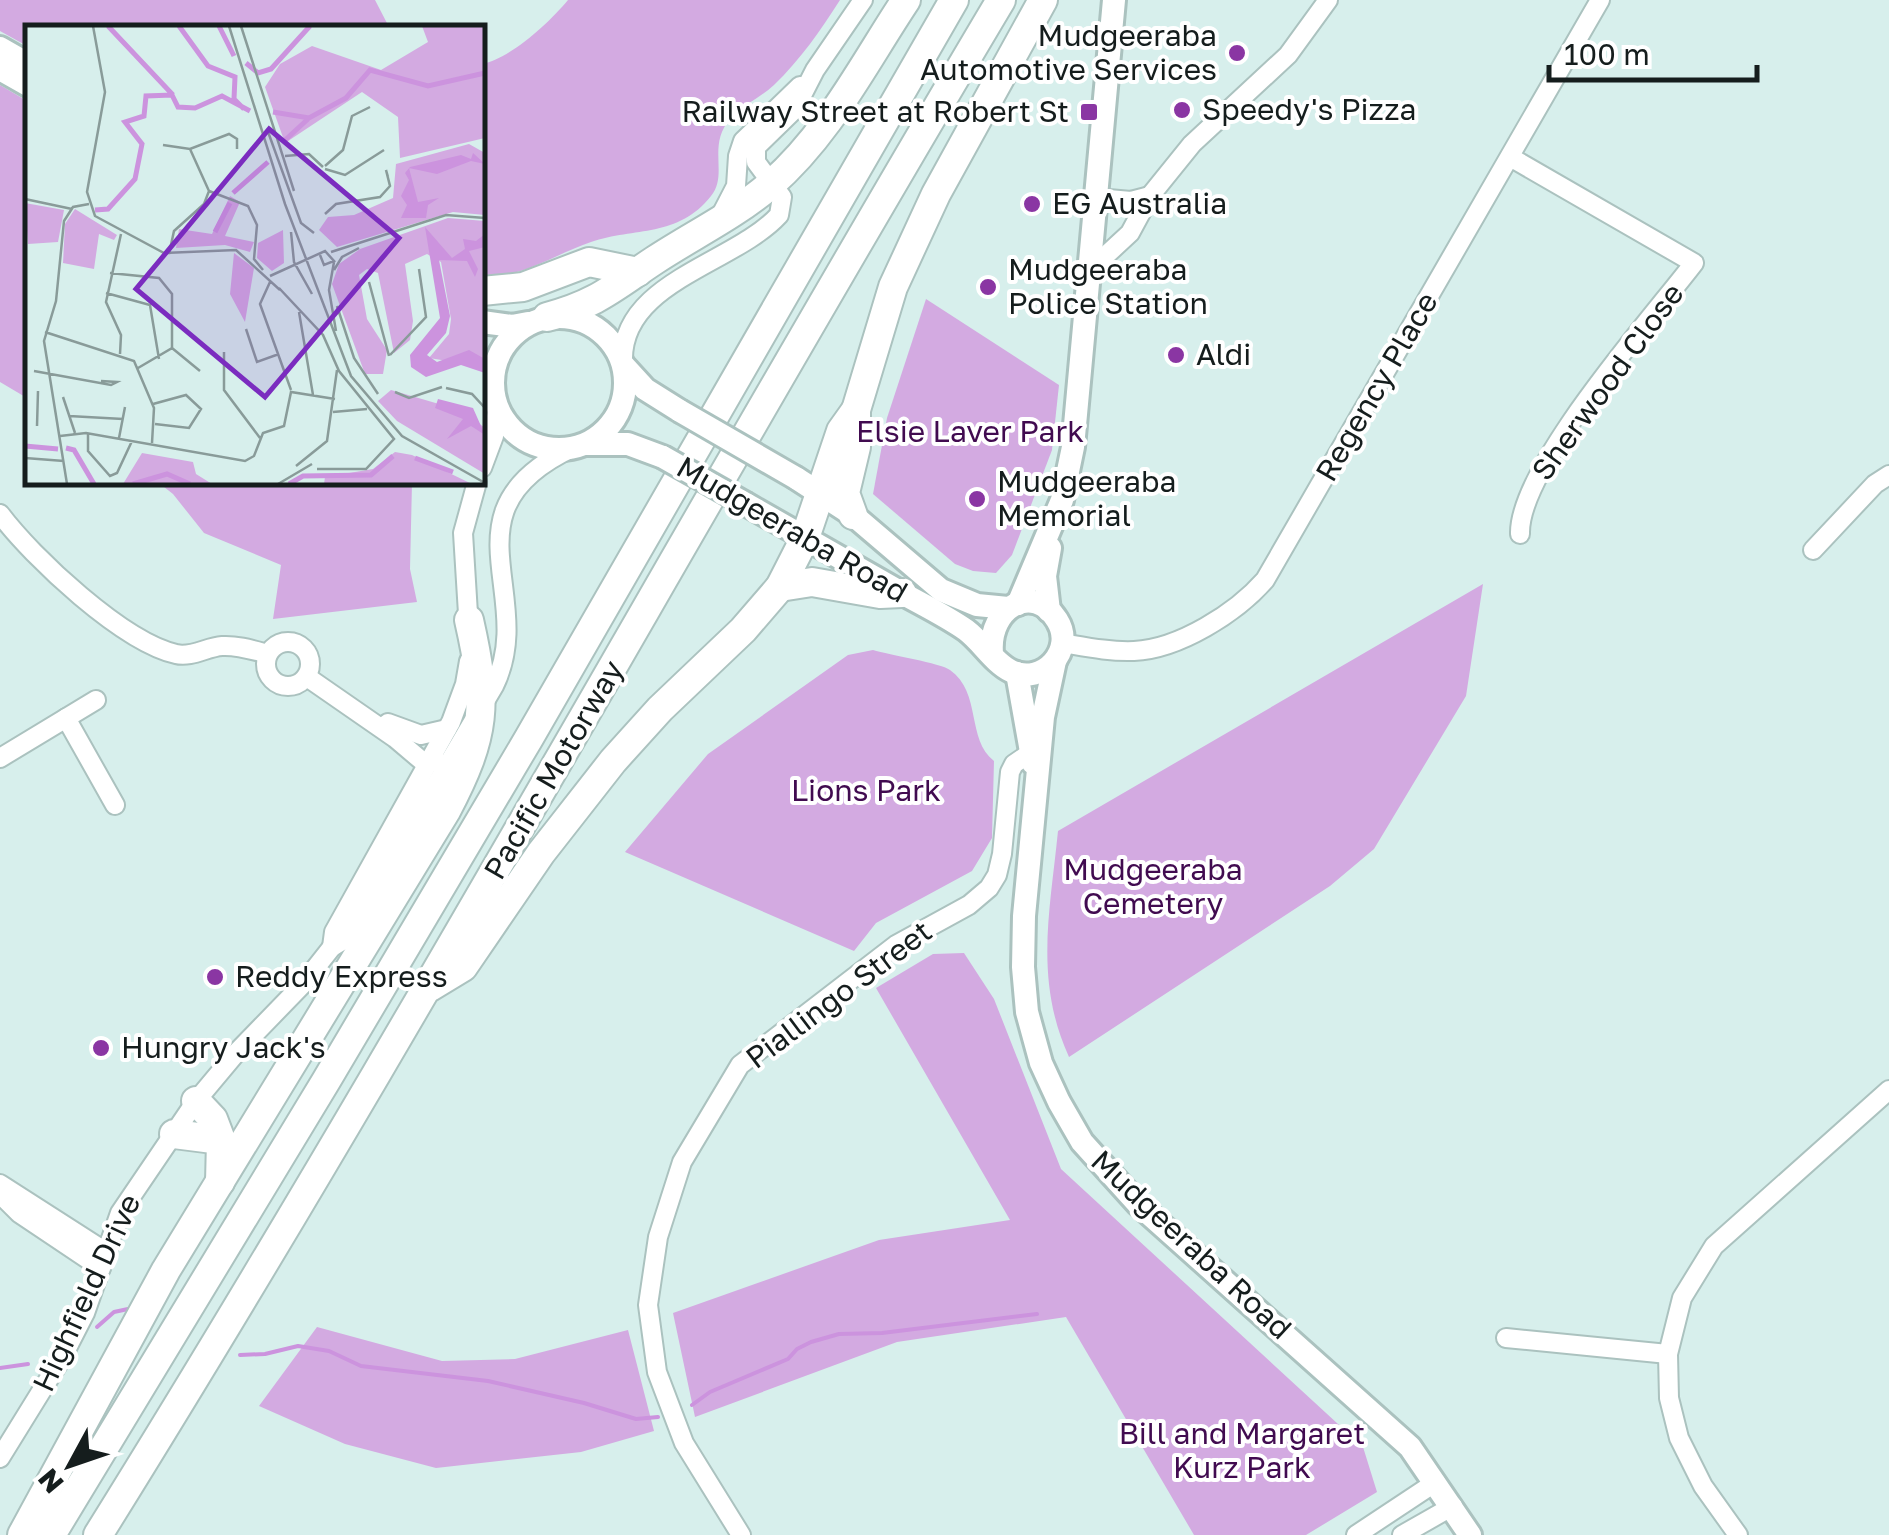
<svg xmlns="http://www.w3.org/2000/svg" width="1889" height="1535" font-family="'Golos Text',sans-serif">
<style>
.green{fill:#d3aae1}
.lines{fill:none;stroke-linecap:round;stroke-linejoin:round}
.stream{stroke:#cc93de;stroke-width:4}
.minor-casing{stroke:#abc2bf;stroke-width:22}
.major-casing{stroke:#abc2bf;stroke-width:28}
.highway-casing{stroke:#abc2bf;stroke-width:32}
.minor{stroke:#fff;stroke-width:18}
.major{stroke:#fff;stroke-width:22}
.highway{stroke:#fff;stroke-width:28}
.major-bridge-casing{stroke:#abc2bf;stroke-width:28;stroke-linecap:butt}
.major-bridge{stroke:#fff;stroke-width:22}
.poi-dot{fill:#8a36a3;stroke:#fff;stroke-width:4}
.labels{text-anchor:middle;stroke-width:8;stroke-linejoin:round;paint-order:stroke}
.poi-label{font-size:30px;fill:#151d1d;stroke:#fff;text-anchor:start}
.street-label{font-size:30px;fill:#151d1d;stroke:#fff}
.park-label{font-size:30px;fill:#410b50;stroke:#fff}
.inset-river{fill:none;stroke:#cc93de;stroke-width:5}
.inset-road{fill:none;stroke:#899b99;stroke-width:2.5}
.view{fill:#7b2cbf;fill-opacity:0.15;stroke:#7b2cbf;stroke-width:5}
.inset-edge{fill:none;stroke:#151d1d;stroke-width:5}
</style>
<rect width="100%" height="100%" fill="#d7efec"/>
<g class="green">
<path d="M0,0h375l14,27 -361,1 -1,18 -27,-15z"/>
<path d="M568,0h272c-20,31 -39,59 -66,85 -13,12 -31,20 -43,33 -25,27 -2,56 -20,78 -33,42 -76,31 -120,46 -38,13 -66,35 -109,35v-213c29,-6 67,-41 86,-64z"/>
<path d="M0,85l27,16v297l-27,-16z"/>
<path d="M926,299l133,86 -7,65 -40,105 -16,18 -23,-2 -18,-7 -82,-70 14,-76z"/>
<path d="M159,483h253l-2,86 7,33 -144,17 8,-54 -77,-32 -31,-39z"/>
<path d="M1483,584l-17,112 -92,153 -44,37 -261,171c-35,-77 -19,-145 -11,-226z"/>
<path d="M873,650c16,5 68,13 77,20 32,23 16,69 44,91l-2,77 -20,33 -96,52 -22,28 -229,-99 83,-98 140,-99z"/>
<path d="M964,953l30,46 67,170 302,278 14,45 -71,43h-112l-128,-218 -169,25 -202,75 -22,-104 206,-73 131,-20 -134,-232 57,-34z"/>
<path d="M317,1327l125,34 73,-2 113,-29 26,101 -73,21 -145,16 -91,-24 -86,-38z"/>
</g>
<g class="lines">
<g class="stream">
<path d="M97,1327l17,-15 14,-3"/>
<path d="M240,1355l25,-1 33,-8 31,5 32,15 127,15 96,22 52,16 22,-2"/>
<path d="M0,1368l28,-4"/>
<path d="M692,1405l18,-13 78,-33 9,-10 14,-7 28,-8 43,-1 155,-19"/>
</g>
<g class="minor-casing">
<g id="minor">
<path d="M1510,157l184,106c-43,56 -176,206 -174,271"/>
<path d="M1097,198l34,3 19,-5"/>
<path d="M721,215l15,-29 2,-30 5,-15 57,-55"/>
<path d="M1090,270l40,-37 20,-37 42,-52 96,-89 40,-55"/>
<path d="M623,362c-3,-80 111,-98 156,-147l3,-18 -26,-35v-15l39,-38 20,-39 48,-70"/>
<path d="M482,468l12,-32 3,-29"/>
<path d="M0,514c33,44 123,128 176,140 15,4 31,-7 46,-8 15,-1 31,4 46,8"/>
<path d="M1813,550l62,-66 14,-9"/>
<path d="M469,630l-6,-97 14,-51"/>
<circle cx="288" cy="664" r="22"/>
<path d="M1062,643c24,4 48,9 72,8 45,-2 102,-38 131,-71l335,-580"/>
<path d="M307,677l88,61 26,22 17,2"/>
<path d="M66,718l49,87"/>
<path d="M388,723l33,12 26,-6"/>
<path d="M0,758l96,-58"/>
<path d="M332,947l2,-15 117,-210 14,-38 4,-23"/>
<path d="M0,1184l106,68"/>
<path d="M0,1194l19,19 82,55"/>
<path d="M1506,1338l162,16"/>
<path d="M0,1458l63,-102 22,-43 35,-100 76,-112 41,-49 65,-67 30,-38 13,-8 149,-253c45,-91 -56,-176 80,-239"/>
<path d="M741,1535l-57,-92 -27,-71 -9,-67 10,-68 24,-75 58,-97 156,-120 73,-40 20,-17 8,-13 5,-21 8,-82 4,-8 16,-11"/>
<path d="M1356,1535l80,-53"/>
<path d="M1402,1535l51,-29"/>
<path d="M1738,1535l-35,-49 -24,-48 -10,-40 -1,-44 14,-56 32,-52 175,-156"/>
</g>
</g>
<g class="major-casing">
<g id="major">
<path d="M0,48l28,16"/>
<path d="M0,69l28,16"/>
<circle cx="559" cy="383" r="66"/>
<path d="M482,322l30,4 16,-3"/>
<path d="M624,366l21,23 35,22"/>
<path d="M587,444h41l35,13"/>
<path d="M796,478l57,37 88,75 36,15 31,3"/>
<path d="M746,504c49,28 98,56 147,84 24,14 50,26 73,42 16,12 28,33 45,41 32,15 65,-21 46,-51 -23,-38 -69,-13 -65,33"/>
<path d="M1018,604l44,-104 11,-53 41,-447"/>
<path d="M1049,611l-4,-35 5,-28"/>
<path d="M1055,661l-12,56 -19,199 -1,51 4,45 14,51 18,39 23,40 56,62 272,243 60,88"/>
<path d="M1017,673l16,90"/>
</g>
</g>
<g class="highway-casing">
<g id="highway">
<path d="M482,291l41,-4 66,-25 49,10"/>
<path d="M547,317c50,-13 67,-30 108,-57 38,-25 80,-45 115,-75 59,-51 94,-122 136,-185"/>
<path d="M853,515l-8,-22 11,-46v-37l37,-123 43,-93 107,-194"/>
<path d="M780,587l32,-5 68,12 22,-1"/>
<path d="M430,987l33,-20 78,-114 72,-92 47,-52 83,-79 37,-43 25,-49 36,-107 15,-21"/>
<path d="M196,1101l17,18 8,21"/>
<path d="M174,1134l47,6 -1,42"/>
<path d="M22,1535l144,-265 280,-459c40,-76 42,-107 23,-191"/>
<path d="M51,1535l275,-454 203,-343 425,-738"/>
<path d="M98,1535c314,-504 599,-1025 903,-1535"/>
</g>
</g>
<use href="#minor" class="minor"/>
<use href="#major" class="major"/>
<use href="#highway" class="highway"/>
<g class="major-bridge-casing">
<g id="major-bridge">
<path d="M680,411l116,67"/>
<path d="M663,457l83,47"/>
</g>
</g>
<use href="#major-bridge" class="major-bridge"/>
</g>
<g class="poi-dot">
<circle cx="1237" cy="53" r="10"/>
<circle cx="1182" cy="110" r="10"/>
<rect x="1079" y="102" width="20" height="20" rx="5"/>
<circle cx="1032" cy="204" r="10"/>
<circle cx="988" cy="287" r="10"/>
<circle cx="1176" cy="355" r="10"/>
<circle cx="977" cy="499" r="10"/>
<circle cx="215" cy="977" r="10"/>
<circle cx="101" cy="1048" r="10"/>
</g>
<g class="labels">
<g class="poi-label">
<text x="1217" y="46" text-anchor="end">Mudgeeraba<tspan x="1217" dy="34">Automotive Services</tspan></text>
<text x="1202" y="120">Speedy's Pizza</text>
<text x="1069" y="122" text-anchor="end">Railway Street at Robert St</text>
<text x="1052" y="214">EG Australia</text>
<text x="1008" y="280">Mudgeeraba<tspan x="1008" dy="34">Police Station</tspan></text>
<text x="1196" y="365">Aldi</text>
<text x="997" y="492">Mudgeeraba<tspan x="997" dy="34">Memorial</tspan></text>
<text x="235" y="987">Reddy Express</text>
<text x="121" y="1058">Hungry Jack's</text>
</g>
<g class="street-label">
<text transform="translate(1608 382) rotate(-54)" y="10">Sherwood Close</text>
<text transform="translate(1377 387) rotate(-60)" y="10">Regency Place</text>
<text transform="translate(792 530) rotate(30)" y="10">Mudgeeraba Road</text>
<text transform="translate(554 770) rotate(-60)" y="10">Pacific Motorway</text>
<text transform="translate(839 995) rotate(-37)" y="10">Piallingo Street</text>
<text transform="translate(1191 1245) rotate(43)" y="10">Mudgeeraba Road</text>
<text transform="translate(87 1293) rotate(-65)" y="10">Highfield Drive</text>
</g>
<g class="park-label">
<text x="970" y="442">Elsie Laver Park</text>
<text x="866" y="801">Lions Park</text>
<text x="1153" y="880">Mudgeeraba<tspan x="1153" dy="34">Cemetery</tspan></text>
<text x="1242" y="1444">Bill and Margaret<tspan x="1242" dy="34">Kurz Park</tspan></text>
</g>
</g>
<g transform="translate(25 25)">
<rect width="460" height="460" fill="#d7efec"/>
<path d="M397,1h63v112l-85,20 -2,-41 -36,-25 -77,51 -20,-56 15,-23 32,-18 69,24 47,-28zM444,119l16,9v62l-32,-3 -116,35 -18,-17 9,-13 26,-2 39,-17 3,-34zM205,171l10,6 -15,34 29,6 -4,10 -25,-7 -49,3 3,-19 33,5zM0,178l39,7 -6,32 -30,2zM50,184l42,26 -3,5 -15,-6 -5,35 -31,-6 2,-39zM423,193l37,3v146l-56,-9 20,-24 2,-15 -10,-57 -14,-8 -22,10 8,57 -3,19 -16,13 -16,-80 -11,-4 -8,6 8,44 20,31 -4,24h-18l-33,-90 7,-20 21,-15zM258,205l1,33 -12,8 -15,-13 1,-15zM209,228l20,15 -9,54 -15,-28zM366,365l72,21 22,17v46l-88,-53 -19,-20zM370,427l17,3 60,29h-148l1,-7 48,-8zM117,428l51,9 3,12 16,10h-89z" fill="#d3aae1"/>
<path d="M448,128l12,11 -14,-3 -34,13 -28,-6 9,34 21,-4 -11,7 -2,13h-25l6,-13 -6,-9 8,-16 -4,-7 5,-6 51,-12 10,4zM400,202l27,31 13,-9 -2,-10 13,2 9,-7v13l-16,4 9,18 -3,8 -8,-16 -28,-1 11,56 -4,17 -19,22 10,7 32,-12 16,9v14l-24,-8 -35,12 -15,-10 -1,-12 30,-37zM413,374l35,9 12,27 -14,-9 -24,13 16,-20 -28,-11z" fill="#cc93de"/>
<path class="inset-river" d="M83,1l65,69M154,1l29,40 27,11 -1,22 10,10M194,1l15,30M221,38l12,10 13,-4 39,-43M248,87l36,6 37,-20 24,-28 58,16 57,-13M258,117l25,-23M208,168l35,-31M70,185l13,-1 27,-30 7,-35 -17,-22 19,-6 2,-20 26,-1 6,12 17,1 27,-12 28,15M190,207l15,-29M0,421l33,3M41,423l8,2 20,34M390,433l38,14M108,459l34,-10 23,10M264,459l14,-8 68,-1 22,-19"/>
<path class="inset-road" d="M68,1l12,66 -18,100 8,24 69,37 72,-3 44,40M204,1l56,178 66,172 51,60 83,47M216,1l53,165M242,104l34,94 13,10M138,120l27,4 39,-15 8,5v10M260,131l24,-2 14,13M300,141l18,-16 9,-34 18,-9M300,144l20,6 39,-25M184,166l39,15 9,19 -3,34 9,11M0,174l47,10M300,189l11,-10 44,-7 10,-11 -4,-16 2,7M266,207l3,30 18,32M306,227l115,-37 39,3M144,229l5,-23 30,-27 5,-13 -19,-42M309,237l-5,28 7,41M309,245l8,-13 17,-9M85,248l49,5 13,16v54l-34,20M245,251l55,-25 9,10 -10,4 -4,-10M245,257l-10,22 31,86M344,257l20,74M254,263l44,47 16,36 55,68 -28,30h-49M81,268l44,12 9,54M312,281l17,52 24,36M274,287l14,83M221,304l11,33 22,-8M20,307l89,29 20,47 -2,35M147,323l28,23M199,327v38l36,48M95,329l1,-19 -15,-33 15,-68M365,330l36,-38 -7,-48M9,346l77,14 6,-3 -16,-1M421,363l26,6 13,14M370,367l14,6 33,-11M38,372l12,36M128,379l33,-9 15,14 -12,19 -34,-4M308,387l34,-3M44,391l54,3M12,401l1,-35M63,408v18l22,25 7,-3 15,-32M35,411l26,-3 159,28 9,-5 9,-23 21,-7 7,-34 44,7M94,413l6,-31M0,433l39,3M271,441l31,-25 10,-71M42,459l-23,-143 12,-40 8,-80 9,-14 16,-3M253,459l34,-20"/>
<path class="view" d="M244,104l130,109 -134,159 -129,-108z"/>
<rect width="460" height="460" class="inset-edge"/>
</g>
<g transform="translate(70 1465) rotate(230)" stroke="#ffffff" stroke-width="8" paint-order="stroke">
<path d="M0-8L18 38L0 25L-18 38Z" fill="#151d1d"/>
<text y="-15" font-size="28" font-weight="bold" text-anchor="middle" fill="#151d1d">N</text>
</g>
<path d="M1549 65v15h208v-15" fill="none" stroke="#151d1d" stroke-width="5"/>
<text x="1564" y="65" font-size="30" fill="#151d1d" stroke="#ffffff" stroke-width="8" paint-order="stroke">100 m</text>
</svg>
